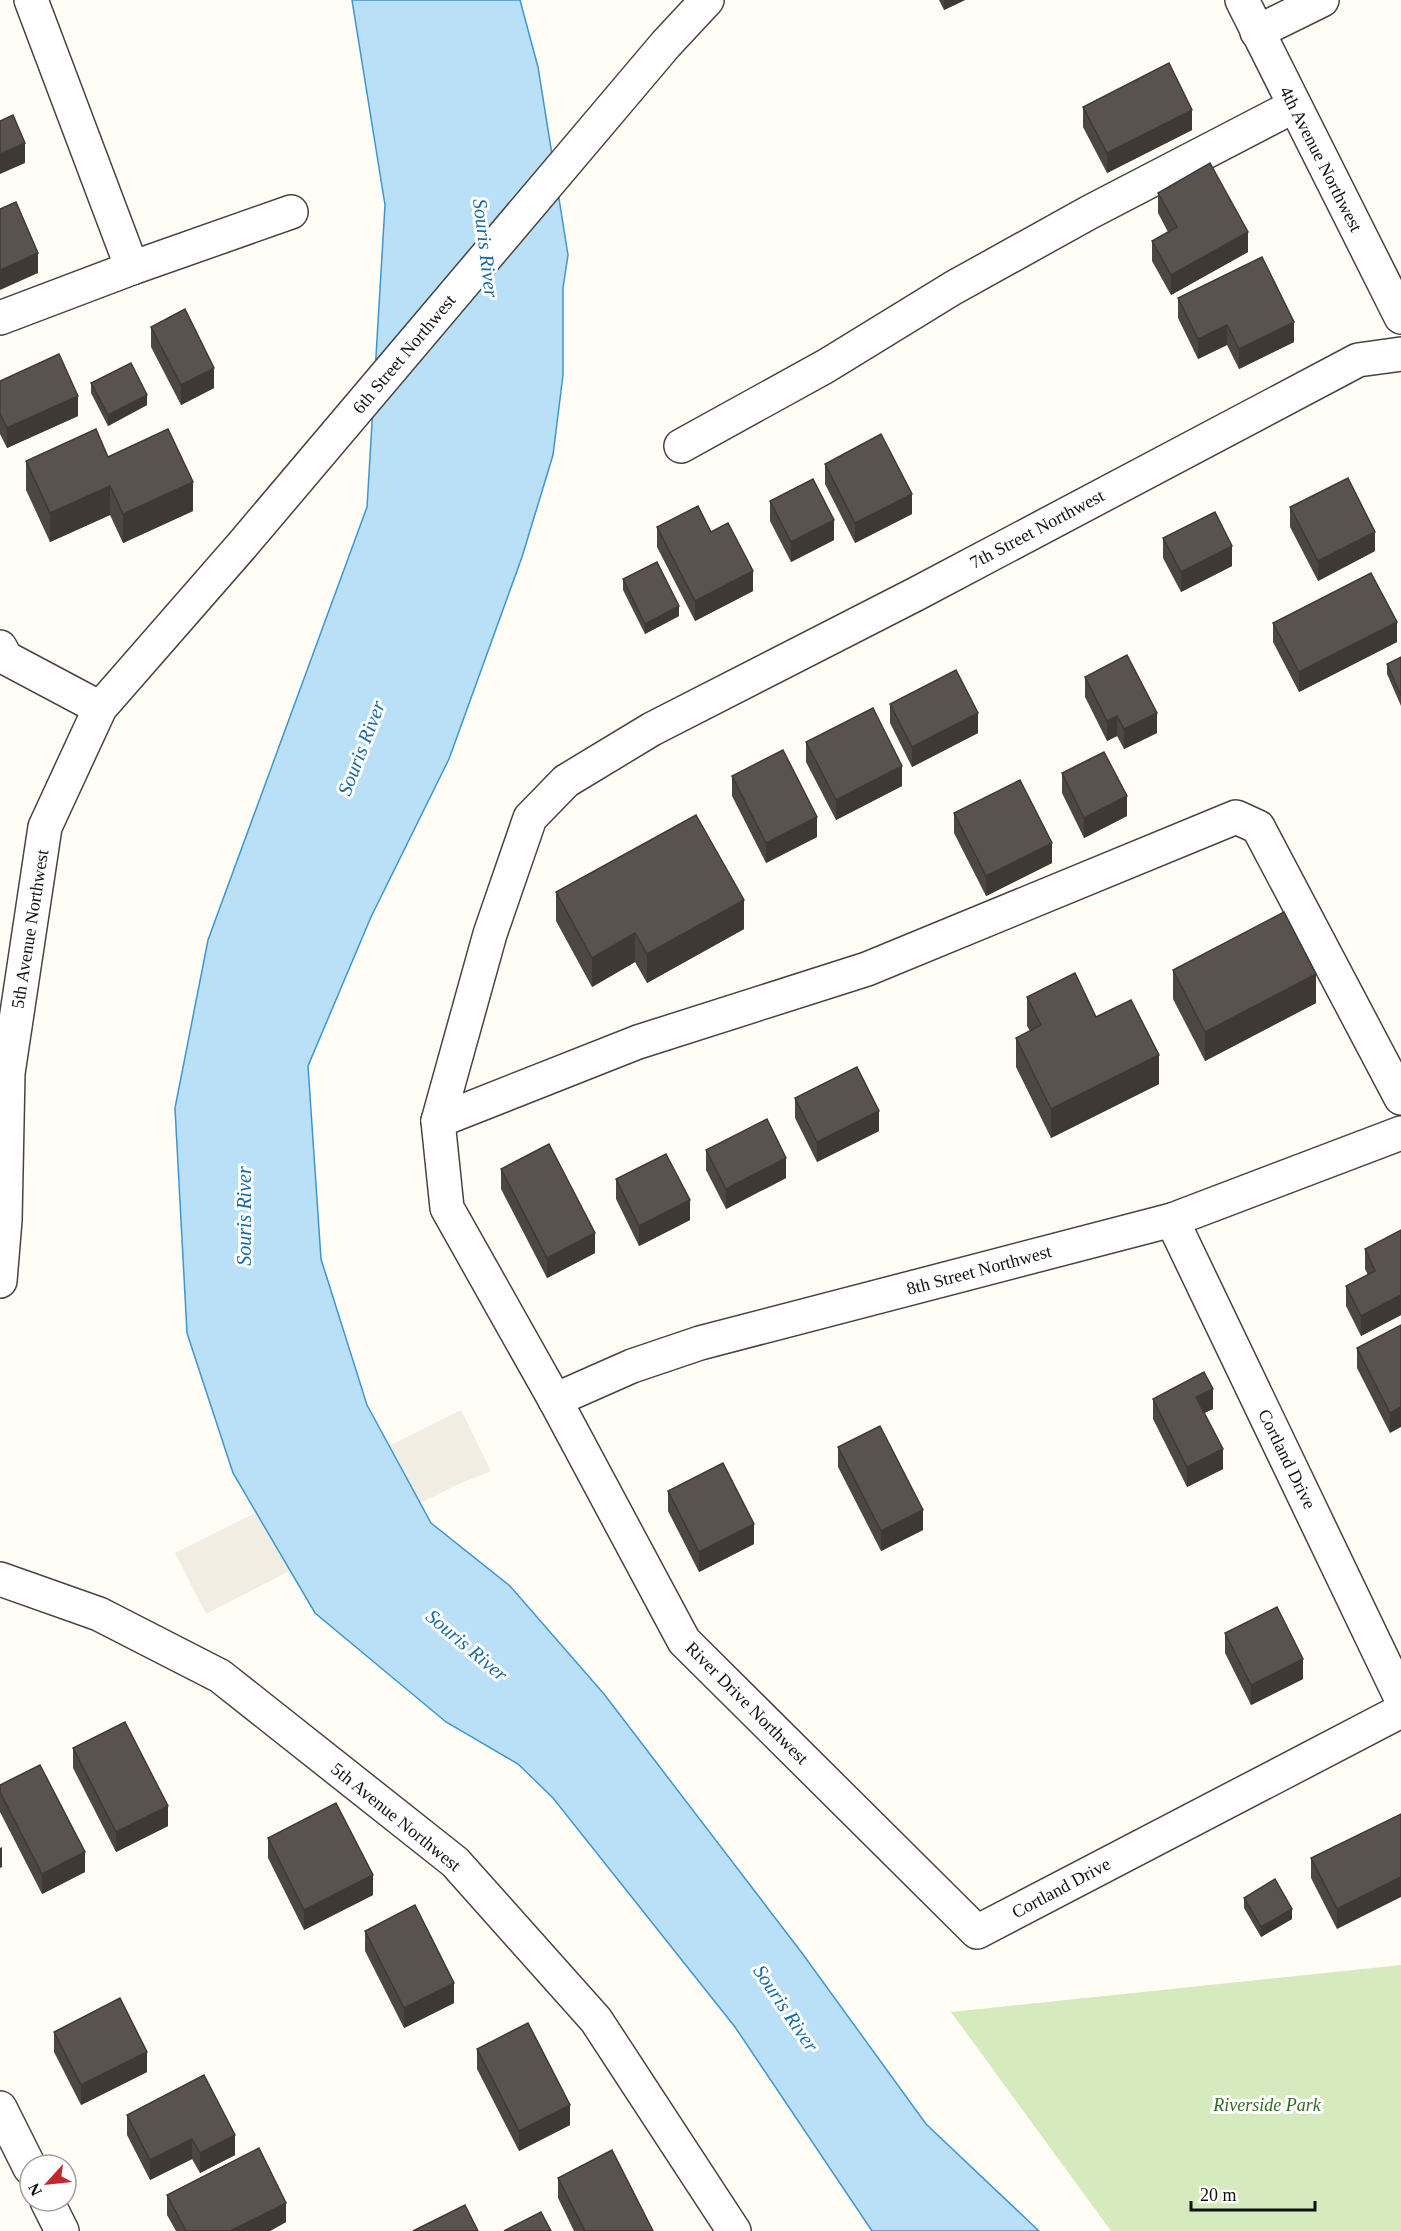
<svg xmlns="http://www.w3.org/2000/svg" width="1401" height="2231" font-family="'Times New Roman',serif">
<style>
.green{fill:#d5ebbd}
.plaza{fill:#f1ede2}
.water{fill:#b9e0f7;stroke:#3f96cf;stroke-width:1.5}
.lines{fill:none;stroke-linecap:round;stroke-linejoin:round}
.minor-casing{stroke:#444;stroke-width:36}
.minor{stroke:#fff;stroke-width:33}
.wall{fill:#4d4742}
.shaded-wall{fill:#3f3936}
.building{fill:#5a524d;stroke:#3f3936;stroke-width:1.5}
.labels{text-anchor:middle;stroke-width:6;stroke-linejoin:round;paint-order:stroke}
.street-label{font-size:18px;fill:#111;stroke:#fff}
.park-label{font-size:18px;font-style:italic;fill:#2f6b1f;stroke:#fff}
.water-label{font-size:20px;font-style:italic;fill:#1768a6;stroke:#fff}
</style>
<rect width="100%" height="100%" fill="#fffdf5"/>
<path class="green" d="M1401,1965v266h-290l-160,-219z"/>
<path class="plaza" d="M461,1410l30,61 -39,16 -246,127 -31,-61z"/>
<path class="water" d="M352,0h168l18,67 30,188 -5,33v87l-10,80 -31,102 -73,202 -78,158 -63,149 13,193 46,146 64,118 79,63 94,108 198,259 124,171 113,107h-167l-137,-204 -182,-229 -35,-34 -72,-42 -131,-109 -82,-140 -46,-140 -12,-225 33,-168 159,-433 18,-302z"/>
<g class="lines">
<g class="minor-casing">
<g id="minor">
<path d="M31,0l101,268"/>
<path d="M1242,0l159,317"/>
<path d="M1257,32l65,-32"/>
<path d="M0,318l132,-50 159,-56"/>
<path d="M1401,354l-43,6 -442,234 -264,135 -86,52 -36,37 -40,116 -52,187 9,87 108,192 129,241 293,291 424,-221"/>
<path d="M681,446l145,-80 127,-78 137,-76 204,-106"/>
<path d="M0,647l6,11 94,50"/>
<path d="M438,1121l200,-79 229,-73 369,-152 22,10 143,271"/>
<path d="M1172,1220l229,478"/>
<path d="M0,1281l5,-61 3,-147 37,-246 55,-119 144,-165 422,-499 41,-44"/>
<path d="M555,1400l77,-34 68,-23 472,-123 229,-87"/>
<path d="M0,1579l99,35 121,62 235,186 141,158 138,211"/>
<path d="M0,2108l30,60"/>
<path d="M47,2201l15,30"/>
</g>
</g>
<use href="#minor" class="minor"/>
</g>
<g class="wall">
<path d="M939,0h26l-21,10z"/>
<path d="M1083,107l109,23 -85,43 -24,-46z"/>
<path d="M1158,193l90,59 -77,43 -19,-34v-20l16,-9 -10,-19z"/>
<path d="M1178,298l116,44 -55,27 -12,-24 -29,14 -20,-41z"/>
<path d="M151,327l63,61 -33,17 -30,-58z"/>
<path d="M0,381l78,35 -71,32 -7,-14z"/>
<path d="M91,383l56,22 -39,21 -17,-33z"/>
<path d="M108,457l85,54 -70,32 -13,-28 -60,27 -24,-52v-29z"/>
<path d="M825,464l87,50 -57,29 -30,-59z"/>
<path d="M770,501l64,39 -43,22 -21,-41z"/>
<path d="M1290,507l85,44 -57,30 -28,-54z"/>
<path d="M657,527l54,5 42,59 -58,30 -38,-74z"/>
<path d="M1163,538l69,28 -51,26 -18,-34z"/>
<path d="M623,579l56,37 -34,18 -22,-44z"/>
<path d="M1273,623l124,19 -98,50 -26,-50z"/>
<path d="M1401,657v49l-14,-32v-10z"/>
<path d="M1085,677l72,56 -33,16 -7,-13 -10,5 -22,-44z"/>
<path d="M890,704l88,29 -66,34 -22,-44z"/>
<path d="M806,742l96,44 -66,34 -30,-58z"/>
<path d="M1062,773l65,43 -43,22 -22,-45z"/>
<path d="M732,776l85,61 -51,26 -34,-67z"/>
<path d="M954,813l98,50 -66,33 -32,-63z"/>
<path d="M556,892l188,37 -97,54 -12,-21 -43,25 -36,-66z"/>
<path d="M1173,970l143,33 -111,58 -32,-62z"/>
<path d="M1027,997l69,20 63,67 -108,54 -35,-71v-29l14,-7 -3,-5z"/>
<path d="M795,1098l84,33 -62,31 -22,-44z"/>
<path d="M706,1150l80,28 -60,31 -20,-39z"/>
<path d="M501,1169l94,84 -48,25 -46,-89z"/>
<path d="M616,1179l74,41 -51,26 -23,-47z"/>
<path d="M1401,1230v85l-40,21 -15,-30v-20l22,-11 -3,-6v-20z"/>
<path d="M1401,1325l-11,108 -33,-65v-20z"/>
<path d="M1153,1399l60,10 -9,4 19,56 -36,18 -34,-68z"/>
<path d="M838,1447l85,83 -42,21 -43,-84z"/>
<path d="M668,1491l86,53 -55,28 -31,-61z"/>
<path d="M1225,1633l78,46 -52,26 -26,-52z"/>
<path d="M73,1748l95,78 -52,26 -43,-84z"/>
<path d="M0,1785l85,87 -43,22 -42,-82z"/>
<path d="M1401,1814l-64,115 -26,-51v-20z"/>
<path d="M268,1838l105,57 -69,35 -36,-72z"/>
<path d="M1244,1898l48,21 -31,18 -17,-29z"/>
<path d="M365,1931l89,72 -50,25 -39,-77z"/>
<path d="M54,2032l93,40 -66,33 -27,-53z"/>
<path d="M477,2049l93,76 -51,26 -42,-82z"/>
<path d="M127,2115l108,40 -35,18 -8,-14 -42,21 -23,-45z"/>
<path d="M558,2178l95,53h-79l-16,-33z"/>
<path d="M167,2195l119,27 -16,9h-94l-9,-16z"/>
</g>
<g class="shaded-wall">
<path d="M944,0h21l-21,10z"/>
<path d="M1192,110v20l-85,43v-20z"/>
<path d="M25,143v20l-25,11v-20z"/>
<path d="M1248,232v20l-77,43v-20z"/>
<path d="M38,253v20l-38,17v-20z"/>
<path d="M1294,322v20l-55,27v-20z"/>
<path d="M1227,325v20l-29,14v-20z"/>
<path d="M214,368v20l-33,17v-20z"/>
<path d="M147,395v10l-39,21v-11z"/>
<path d="M78,396v20l-71,32v-20z"/>
<path d="M193,482v29l-70,32v-29z"/>
<path d="M110,486v29l-60,27v-29z"/>
<path d="M912,494v20l-57,29v-20z"/>
<path d="M834,520v20l-43,22v-20z"/>
<path d="M1375,532v19l-57,30v-20z"/>
<path d="M1232,546v20l-51,26v-20z"/>
<path d="M753,571v20l-58,30v-20z"/>
<path d="M679,606v10l-34,18v-10z"/>
<path d="M1397,622v20l-98,50v-20z"/>
<path d="M978,713v20l-66,34v-20z"/>
<path d="M1157,713v20l-33,16v-20z"/>
<path d="M1117,716v20l-10,5v-20z"/>
<path d="M902,766v20l-66,34v-20z"/>
<path d="M1127,796v20l-43,22v-20z"/>
<path d="M817,817v20l-51,26v-20z"/>
<path d="M1052,843v20l-66,33v-20z"/>
<path d="M744,900v29l-97,54v-29z"/>
<path d="M635,933v29l-43,25v-29z"/>
<path d="M1316,974v29l-111,58v-29z"/>
<path d="M1159,1055v29l-108,54v-29z"/>
<path d="M879,1111v20l-62,31v-20z"/>
<path d="M786,1158v20l-60,31v-20z"/>
<path d="M690,1200v20l-51,26v-20z"/>
<path d="M595,1233v20l-48,25v-20z"/>
<path d="M1401,1295v20l-40,21v-20z"/>
<path d="M1213,1389v20l-17,8v-20z"/>
<path d="M1401,1407v20l-11,6v-20z"/>
<path d="M1223,1449v20l-36,18v-20z"/>
<path d="M923,1510v20l-42,21v-20z"/>
<path d="M754,1524v20l-55,28v-20z"/>
<path d="M1303,1659v20l-52,26v-20z"/>
<path d="M168,1806v20l-52,26v-20z"/>
<path d="M2,1847v20l-2,1v-20z"/>
<path d="M85,1852v20l-43,22v-20z"/>
<path d="M373,1875v20l-69,35v-20z"/>
<path d="M1401,1877v20l-64,32v-20z"/>
<path d="M1292,1909v10l-31,18v-10z"/>
<path d="M454,1983v20l-50,25v-20z"/>
<path d="M147,2052v20l-66,33v-20z"/>
<path d="M570,2105v20l-51,26v-20z"/>
<path d="M235,2135v20l-35,18v-20z"/>
<path d="M192,2139v20l-42,21v-20z"/>
<path d="M286,2203v19l-16,9h-40z"/>
</g>
<g class="building">
<path d="M1169,63l23,47 -85,43 -24,-46z"/>
<path d="M13,115l12,28 -25,11v-33z"/>
<path d="M1210,163l38,69 -77,43 -19,-34 25,-14 -19,-34z"/>
<path d="M16,202l22,51 -38,17v-61z"/>
<path d="M1262,257l32,65 -55,27 -12,-24 -29,14 -20,-41z"/>
<path d="M185,309l29,59 -33,17 -30,-58z"/>
<path d="M59,354l19,42 -71,32 -7,-14v-33z"/>
<path d="M131,363l16,32 -39,20 -17,-32z"/>
<path d="M96,429l12,28 60,-28 25,53 -70,32 -13,-28 -60,27 -24,-52z"/>
<path d="M881,434l31,60 -57,29 -30,-59z"/>
<path d="M1348,478l27,54 -57,29 -28,-54z"/>
<path d="M813,479l21,41 -43,22 -21,-41z"/>
<path d="M698,506l13,26 17,-9 25,48 -58,30 -38,-74z"/>
<path d="M1215,512l17,34 -51,26 -18,-34z"/>
<path d="M657,562l22,44 -34,18 -22,-45z"/>
<path d="M1371,573l26,49 -98,50 -26,-49z"/>
<path d="M1127,655l30,58 -33,16 -7,-13 -10,5 -22,-44z"/>
<path d="M1401,657v39l-14,-32z"/>
<path d="M956,670l22,43 -66,34 -22,-43z"/>
<path d="M873,708l29,58 -66,34 -30,-58z"/>
<path d="M783,750l34,67 -51,26 -34,-67z"/>
<path d="M1104,752l23,44 -43,22 -22,-45z"/>
<path d="M1020,780l32,63 -66,33 -32,-63z"/>
<path d="M696,815l48,85 -97,54 -12,-21 -43,25 -36,-66z"/>
<path d="M1284,912l32,62 -111,58 -32,-62z"/>
<path d="M1075,973l21,44 35,-17 28,55 -108,54 -35,-71 25,-13 -14,-28z"/>
<path d="M857,1067l22,44 -62,31 -22,-44z"/>
<path d="M767,1119l19,39 -60,31 -20,-39z"/>
<path d="M549,1144l46,89 -48,25 -46,-89z"/>
<path d="M666,1154l24,46 -51,26 -23,-47z"/>
<path d="M1401,1230v65l-40,21 -15,-30 29,-15 -10,-22z"/>
<path d="M1401,1325v82l-11,6 -33,-65z"/>
<path d="M1204,1372l9,17 -17,8 27,52 -36,18 -34,-68z"/>
<path d="M880,1426l43,84 -42,21 -43,-84z"/>
<path d="M723,1463l31,61 -55,28 -31,-61z"/>
<path d="M1277,1607l26,52 -52,26 -26,-52z"/>
<path d="M125,1722l43,84 -52,26 -43,-84z"/>
<path d="M40,1765l45,87 -43,22 -42,-82v-7z"/>
<path d="M336,1803l37,72 -69,35 -36,-72z"/>
<path d="M1401,1814v63l-64,32 -26,-51z"/>
<path d="M1275,1879l17,30 -31,18 -17,-29z"/>
<path d="M415,1905l39,78 -50,25 -39,-77z"/>
<path d="M120,1998l27,54 -66,33 -27,-53z"/>
<path d="M528,2023l42,82 -51,26 -42,-82z"/>
<path d="M204,2075l31,60 -35,18 -8,-14 -42,21 -23,-45z"/>
<path d="M259,2148l27,55 -56,28h-44l-19,-36z"/>
<path d="M612,2150l41,81h-68l-27,-53z"/>
<path d="M465,2205l13,26h-65z"/>
<path d="M541,2212l10,19h-47z"/>
</g>
<g class="labels">
<g class="street-label">
<text transform="translate(1321 159) rotate(63)" y="6">4th Avenue Northwest</text>
<text transform="translate(404 354) rotate(-50)" y="6">6th Street Northwest</text>
<text transform="translate(1037 529) rotate(-28)" y="6">7th Street Northwest</text>
<text transform="translate(30 929) rotate(-81)" y="6">5th Avenue Northwest</text>
<text transform="translate(979 1270) rotate(-15)" y="6">8th Street Northwest</text>
<text transform="translate(1287 1459) rotate(64)" y="6">Cortland Drive</text>
<text transform="translate(747 1703) rotate(45)" y="6">River Drive Northwest</text>
<text transform="translate(396 1817) rotate(39)" y="6">5th Avenue Northwest</text>
<text transform="translate(1061 1888) rotate(-28)" y="6">Cortland Drive</text>
</g>
<g class="park-label">
<text x="1267" y="2111">Riverside Park</text>
</g>
<g class="water-label">
<text transform="translate(486 248) rotate(83)" y="7">Souris River</text>
<text transform="translate(361 748) rotate(-69)" y="7">Souris River</text>
<text transform="translate(244 1216) rotate(-90)" y="7">Souris River</text>
<text transform="translate(467 1645) rotate(40)" y="7">Souris River</text>
<text transform="translate(786 2008) rotate(56)" y="7">Souris River</text>
</g>
</g>
<g transform="translate(48 2183) rotate(243)"><circle r="28" fill="#ffffff" stroke="#a0a0a0" stroke-width="1.5"/>
<path d="M0-4.5L10 22L0 15L-10 22Z" fill="#c4262e"/>
<text y="-9" font-size="16" font-weight="bold" text-anchor="middle" fill="#111111">N</text>
</g>
<path d="M1191 2201v9h124v-9" fill="none" stroke="#111111" stroke-width="3"/>
<text x="1200" y="2201" font-size="18" fill="#111111" stroke="#ffffff" stroke-width="4.5" paint-order="stroke">20 m</text>
</svg>
